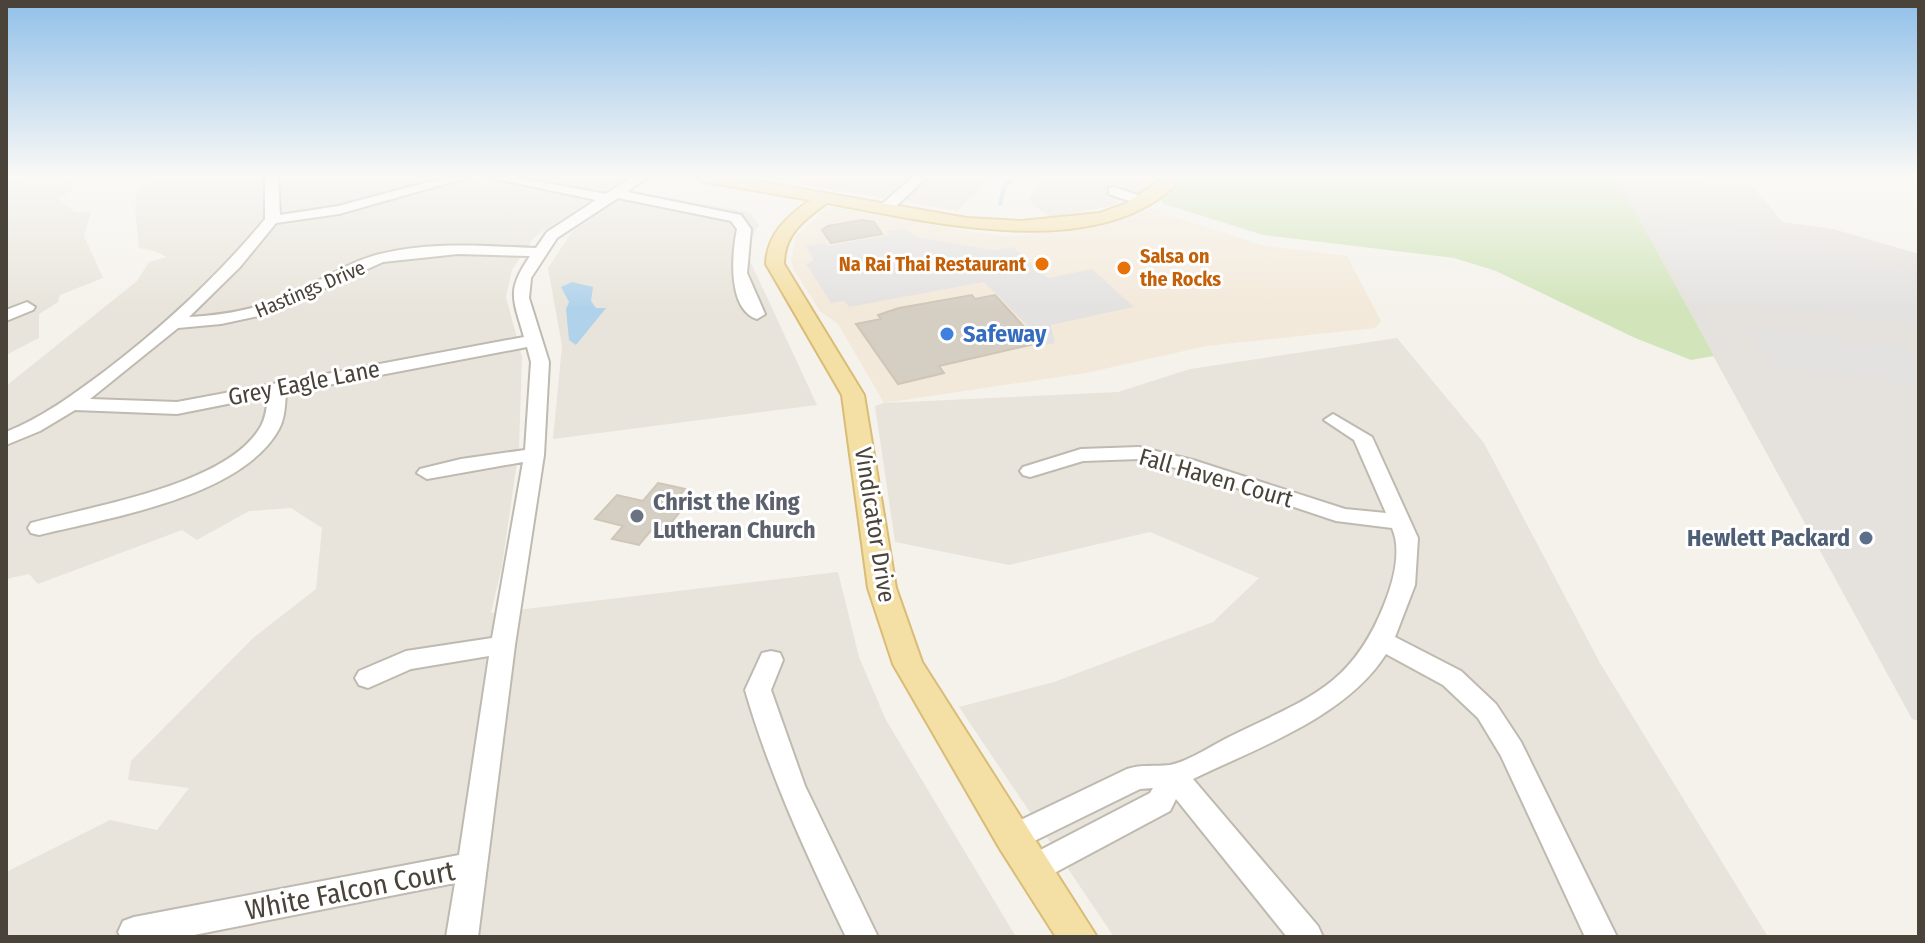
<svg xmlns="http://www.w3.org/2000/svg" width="1925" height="943" font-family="'Fira Sans Condensed',sans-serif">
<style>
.residential{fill:#e8e4db}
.commercial{fill:#f3e9da}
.industrial{fill:#e5e1dd}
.green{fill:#d1e4ba}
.parking{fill:#e4e2e0}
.water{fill:#b0d2ea}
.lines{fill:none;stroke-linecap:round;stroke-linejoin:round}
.stream{stroke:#b0d2ea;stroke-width:4}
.building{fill:#d5cec3;stroke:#cfc6b7;stroke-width:2}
.minor-casing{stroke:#bfbab0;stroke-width:4}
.major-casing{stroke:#d9bc76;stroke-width:4}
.minor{fill:#fff;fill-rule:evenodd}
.major{fill:#f4dfa5;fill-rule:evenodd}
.food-dot{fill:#e8710a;stroke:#fff;stroke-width:3}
.shop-dot{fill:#3f7fe0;stroke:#fff;stroke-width:3}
.worship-dot{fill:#6b7280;stroke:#fff;stroke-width:3}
.service-dot{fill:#5c6f8a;stroke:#fff;stroke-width:3}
.labels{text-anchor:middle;stroke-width:6;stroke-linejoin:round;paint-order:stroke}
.far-food-label{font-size:20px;font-weight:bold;fill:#c56008;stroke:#fff;text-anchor:start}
.far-street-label{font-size:20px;fill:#49433a;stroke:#fff}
.shop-label{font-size:24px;font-weight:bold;fill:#366cbe;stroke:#fff;text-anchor:start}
.street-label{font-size:24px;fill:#49433a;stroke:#fff}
.worship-label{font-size:24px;font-weight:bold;fill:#5b616d;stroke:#fff;text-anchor:start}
.service-label{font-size:24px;font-weight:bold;fill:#4e5e75;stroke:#fff;text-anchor:end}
.near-street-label{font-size:28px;fill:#49433a;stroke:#fff}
</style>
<rect width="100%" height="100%" fill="#f5f2ec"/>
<g class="residential">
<path d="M6,177h12l7,10 47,-6 -1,11 -14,6 18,14 16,-1 -7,25 19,42 -43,17 -2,7 -19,12v24l-33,17z"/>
<path d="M166,177h460l-92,60 -22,33 -6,27 16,60 -3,91 -17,118 -11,47 347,-41 21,85 27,63 130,217h-810v-2l-200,2v-65l104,-52 47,10 32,-42 -61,-8 3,-19 122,-123 63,-49 6,-61 -31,-20 -42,3 -52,29 -15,-10 -144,54 -9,-10 -23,5v-193l131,-105 12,-19 18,-5 -12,-6 -16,-3 -4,-40 2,-19 13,-8z"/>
<path d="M757,177h234l-33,34z"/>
<path d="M1045,177h112l-17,15 -33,15 -57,10 -14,-10 -7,-9z"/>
<path d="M632,191l117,21 10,13 -14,25 72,155 -264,34 9,-93 -14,-78 24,-36z"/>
<path d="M1397,338l87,105 116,220 168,274h-654l-155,-230 95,-25 159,-60 46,-44 -109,-46 -141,33 -114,-23 -20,-136 9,-3 234,-11 72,-23z"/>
</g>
<path class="commercial" d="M833,207l146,26 33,3 82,-9 57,-18 110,36 86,11 34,65 -6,7 -168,18 -121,27 -202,30 -46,-79 -18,-13 -26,-41 -3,-10 5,-24 30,-27z"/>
<path class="industrial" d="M1659,178l94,9 29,35 51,7 86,25v467l-7,-2 -295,-539z"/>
<path class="green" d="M1173,177h443l98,179 -23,4 -56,-22 -139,-67 -42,-13 -191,-23 -99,-31 -8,-11z"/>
<g class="parking">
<path d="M1647,221l114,13 16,13 71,7 71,20v51l-196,-23 -20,2 20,42 -8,-1z"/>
<path d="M903,229l18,9 73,12 19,-3 35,31 44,-9 42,38 -83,18 4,18 -8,2 -63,-63 -135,25 -5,-6 -13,2 -25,-39 8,-4 -8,-14 17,-3 5,3 60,-11 -1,-4z"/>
<path d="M1746,326l159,20 14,16v24l-147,-19z"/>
</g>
<path class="water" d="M572,282l21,5 -2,14 5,7h10l-30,37 -7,-5 -3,-31 3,-7 -8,-15z"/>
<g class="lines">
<path class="stream" d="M1000,204l4,-17 10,-10"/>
</g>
<g class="building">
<path d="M862,220l12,2 8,12 -51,9 -9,-13 6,-4z"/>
<path d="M972,295l3,4 20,-4 44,48 -100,23 5,7 -46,11 -42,-60 25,-5 -3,-4 21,-7z"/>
<path d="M658,483l27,6 -17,21 11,3 -14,17 -12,-2 -14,17 -27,-6 11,-13 -28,-7 22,-24 26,6z"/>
</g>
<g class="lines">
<g class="minor-casing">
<g id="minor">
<path d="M265,177h13l2,38 58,-9 109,-29h22l-130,37 -63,9 -36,44 -51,50c38,-2 74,-9 108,-25 26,-13 51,-29 79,-37 52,-14 107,-9 160,-7l11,-16 49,-32 -109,-23h28l91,17 26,-17h15l-20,15 114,23 10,14 -4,44 18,41 -8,5c-30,-10 -25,-66 -20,-90l-6,-8 -113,-23 -61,40 -26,40 -2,20 20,64 -5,93 -29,190 -37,292h-32l9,-54 -271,54h-63l-3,-5 5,-11 11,-4 325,-62 30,-199 -78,13 -43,19 -9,-3 -4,-7 4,-7 47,-20 86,-13 31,-176 -96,17 -10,-6 3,-4 41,-10 64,-9 6,-88 -4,-15 -241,46c-1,12 -1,25 -7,36 -37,68 -171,89 -240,106l-8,-2 -3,-5 3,-5c61,-17 198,-38 230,-97 5,-9 6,-20 7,-30l-91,18 -102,-4 -35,21 -34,14v-13c36,-14 68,-38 99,-61 59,-45 113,-95 160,-152zM458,254l72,2c-24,35 -17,42 -6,81l-347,65 -87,-3 88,-71 43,-4 47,-10 115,-52z"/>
<path d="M913,177h14l-35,33h-10v-6z"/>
<path d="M1114,187l35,12 2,3 -7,4 -35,-12v-6z"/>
<path d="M27,302l8,5 -2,3 -27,11v-11z"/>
<path d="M1333,414l39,23 46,101 -3,47 -20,52 66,34 35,33 25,38 96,195h-32l-84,-181 -23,-38 -35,-33 -57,-31c-40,63 -127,93 -193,125l125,147 5,11h-36l-111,-138 -6,12 -127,68 -10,4 -10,-4 -5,-10 5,-10 127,-66 3,-5 -13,1 -118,58 -10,4 -10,-4 -4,-9 4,-9 125,-60c15,-5 28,-2 43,-4 20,-4 42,-20 61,-29 75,-37 120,-48 153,-131 9,-22 18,-54 8,-77l-56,-7 -156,-52 -41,-10 -56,2 -53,16 -7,-2 -3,-4 3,-4 58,-18 58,-2 54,13 152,49 41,4 -32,-73 -30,-20z"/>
<path d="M771,651l9,2 3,7 -12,30 34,96 73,151h-32c-39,-81 -76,-161 -101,-247l17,-37z"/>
</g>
</g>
<g class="major-casing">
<path id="major" d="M697,177h36l234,41 54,3 79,-8 25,-9 40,-27h18c-78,90 -256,44 -356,26 -23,17 -43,31 -43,61l80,131 32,193 26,74 175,275h-41l-56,-88 -107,-185 -25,-76 -26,-193 -76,-131c1,-30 21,-47 44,-64l-105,-18z"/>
</g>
<use href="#minor" class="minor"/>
<use href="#major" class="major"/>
</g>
<linearGradient id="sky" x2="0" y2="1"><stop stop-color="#91c0e9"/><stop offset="0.57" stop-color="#faf9f6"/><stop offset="1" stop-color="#faf9f6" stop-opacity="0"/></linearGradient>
<rect width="1925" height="309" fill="url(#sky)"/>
<g class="food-dot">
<circle cx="1042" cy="264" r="8"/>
<circle cx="1124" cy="268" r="8"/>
</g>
<circle class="shop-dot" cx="947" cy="334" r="8"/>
<circle class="worship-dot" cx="637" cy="516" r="8"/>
<circle class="service-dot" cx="1866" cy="538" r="8"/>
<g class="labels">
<g class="far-food-label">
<text x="1140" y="263">Salsa on<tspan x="1140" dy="23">the Rocks</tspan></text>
<text x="1026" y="271" text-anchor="end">Na Rai Thai Restaurant</text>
</g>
<g class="far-street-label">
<text transform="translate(310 289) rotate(-23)" y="7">Hastings Drive</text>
</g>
<g class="shop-label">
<text x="963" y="342">Safeway</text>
</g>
<g class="street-label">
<text transform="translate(304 383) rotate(-11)" y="8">Grey Eagle Lane</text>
<text transform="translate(1216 478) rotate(16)" y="8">Fall Haven Court</text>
<text transform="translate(875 525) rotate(81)" y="8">Vindicator Drive</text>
</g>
<g class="worship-label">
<text x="653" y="510">Christ the King<tspan x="653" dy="28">Lutheran Church</tspan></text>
</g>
<g class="service-label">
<text x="1850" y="546">Hewlett Packard</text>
</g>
<g class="near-street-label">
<text transform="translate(350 890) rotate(-11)" y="10">White Falcon Court</text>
</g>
</g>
<rect width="1925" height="943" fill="none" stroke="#49433a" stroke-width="16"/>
</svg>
